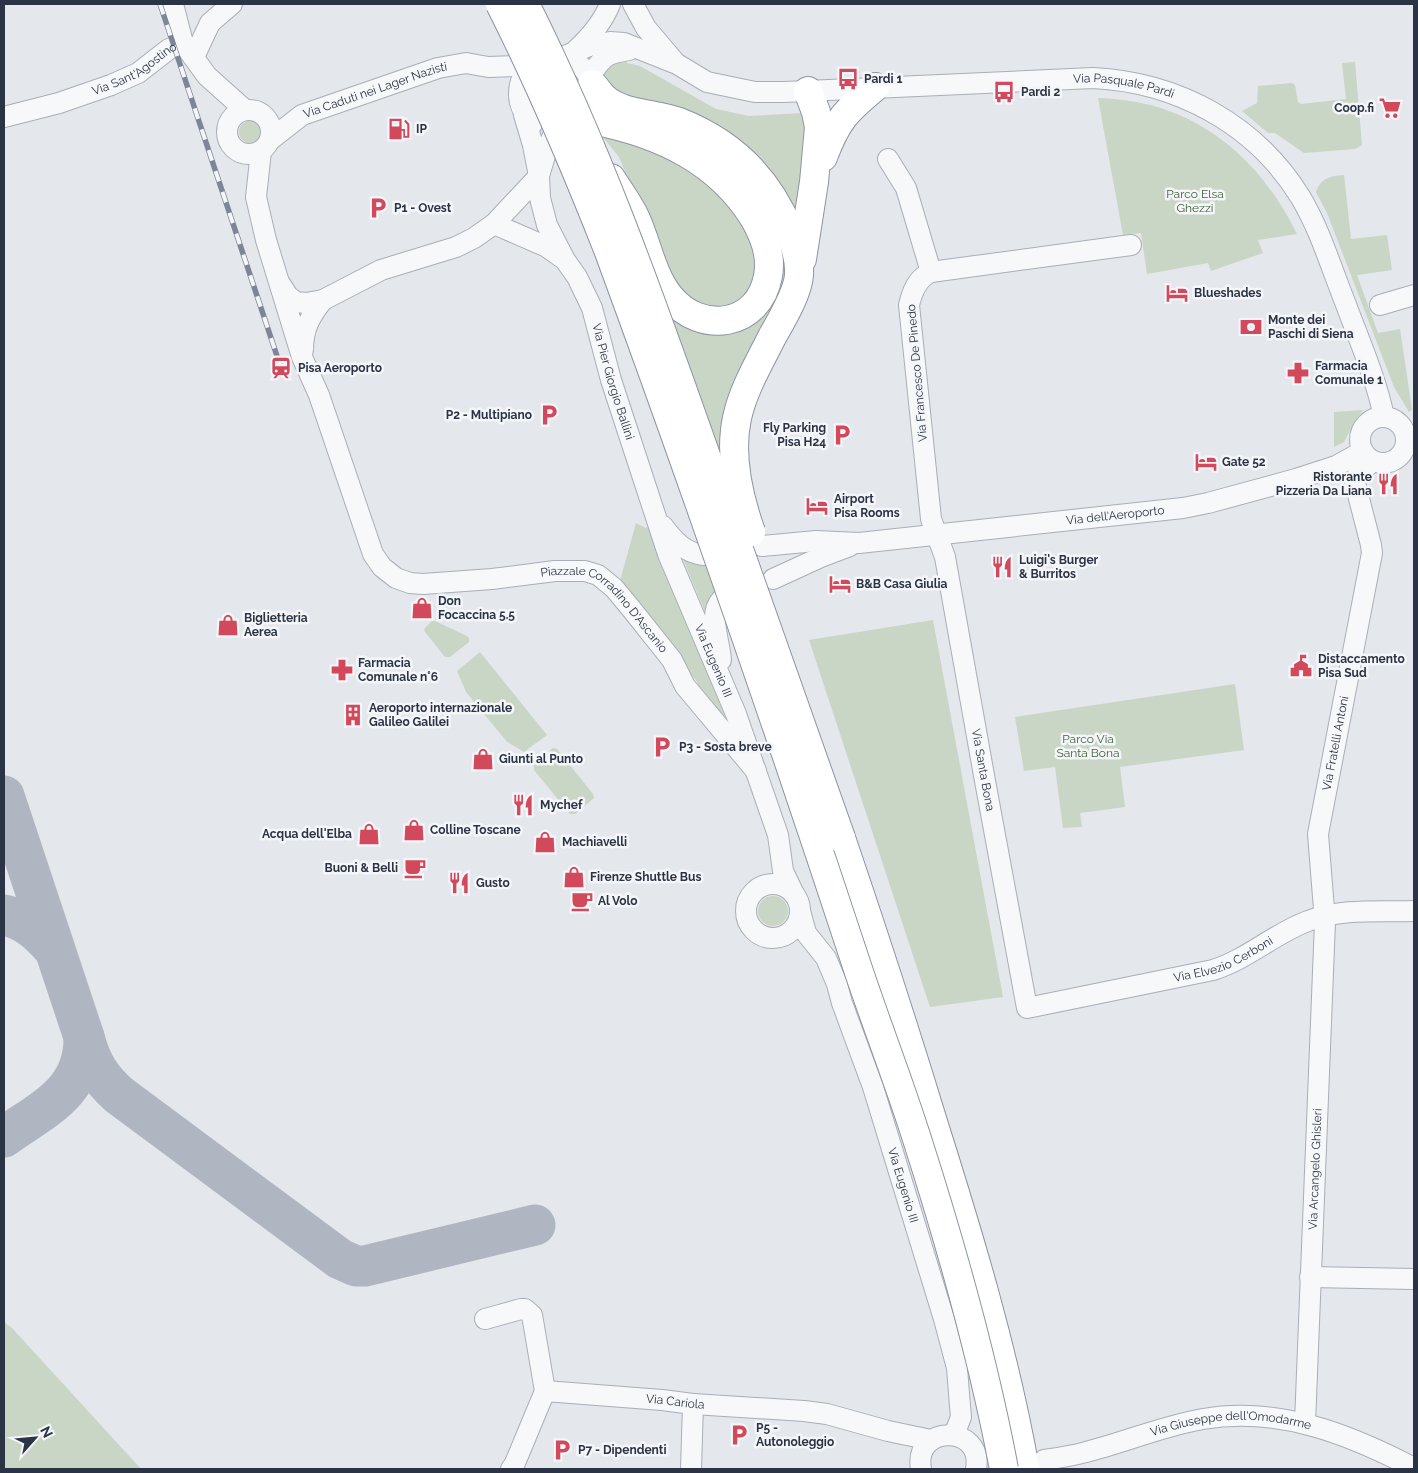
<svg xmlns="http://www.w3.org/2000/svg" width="1418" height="1473" font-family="Raleway,sans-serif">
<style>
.green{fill:#c9d6c5}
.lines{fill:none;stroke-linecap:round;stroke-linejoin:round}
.taxiway{stroke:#b0b6c1;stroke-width:41}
.minor-casing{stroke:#a9aeb7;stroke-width:22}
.highway-casing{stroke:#8b94a3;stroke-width:30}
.minor{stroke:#f7f8fa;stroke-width:20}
.highway{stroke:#fff;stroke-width:28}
.rail-casing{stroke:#7d8696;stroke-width:5.5}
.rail{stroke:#f4f6f9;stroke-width:4;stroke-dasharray:11;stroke-linecap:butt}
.highway-bridge-casing{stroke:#8b94a3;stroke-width:30;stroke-linecap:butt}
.highway-bridge{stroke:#fff;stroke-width:28}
.labels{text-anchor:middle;stroke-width:5;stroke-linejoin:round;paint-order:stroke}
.street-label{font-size:12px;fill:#2b3445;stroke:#f4f6f9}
.poi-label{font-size:12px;font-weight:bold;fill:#2b3445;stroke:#f4f6f9;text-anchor:start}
.park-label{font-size:12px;fill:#3f6138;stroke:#f4f6f9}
</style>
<rect width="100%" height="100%" fill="#e4e7ec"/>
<g class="green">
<path d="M627,57v6l13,3 76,43 33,7 53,-3 5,3 -8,124 -75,236 -52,-156 -14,-68 -39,-95 -17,-21 2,-61 7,-13z"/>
<path d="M1355,62l7,83 -7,4 -51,4 -29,-20h-7l-26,-22 15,-8 1,-17 34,-3 3,2 3,17 3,2 45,-5 -4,-36z"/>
<path d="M1098,98c93,2 159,55 199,136l-39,6 5,13 -52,18 -3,-8 -61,11 -6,-41 -18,2z"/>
<circle cx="250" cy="132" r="11"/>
<path d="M1344,175l7,64 36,-4 5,35 -35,5 21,58 22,-4 12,81 -3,2 -15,-25 -67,-174 -11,-21c5,-14 14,-16 28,-17z"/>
<path d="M1363,410l-8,11 -11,21 -10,5v-35z"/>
<path d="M636,523l10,5 2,-1 80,197 -29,-37 -3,-7 -78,-92z"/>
<path d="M683,559l23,4 11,29 -9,9 -3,11z"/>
<path d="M933,620l70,377 -73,10 -121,-367z"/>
<path d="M432,621h3l30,14 4,3v4l-19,15h-5l-20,-25 -1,-3z"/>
<path d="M480,652l67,83 -23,17 -17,-10 -41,-50 -9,-21z"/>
<path d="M1235,684l9,66 -124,17 5,40 -45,6 2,14 -19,1 -8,-61 -31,4 -9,-54z"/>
<path d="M553,748l4,1 36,45 1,4 -19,16h-5l-36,-44v-6z"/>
<circle cx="773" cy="911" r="15"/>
<path d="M4,1322l8,6 129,141h-137z"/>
</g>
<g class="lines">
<g class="taxiway">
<path d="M4,796l80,241c1,55 -41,72 -80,100"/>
<path d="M4,915c22,5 35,17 50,34"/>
<path d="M84,1037c7,26 15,40 35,58l221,164 16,7h9l170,-41"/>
</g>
<g class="minor-casing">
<g id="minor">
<path d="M173,4l10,39"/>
<path d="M633,4l13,24 28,33"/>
<path d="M576,50c14,-13 27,-28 34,-46"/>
<path id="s1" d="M567,55l25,-10 18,-3 14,1 53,21 30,18 48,10h29l309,-14c84,4 163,46 208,120 19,32 30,69 44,104 14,38 31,76 39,115"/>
<path d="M194,57l16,-34 22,-19"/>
<path d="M565,58c25,7 35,33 24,56"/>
<path d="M523,76c-8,18 -4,33 9,48"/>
<path d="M589,77c15,-20 14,-23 40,-27"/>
<circle cx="249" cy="132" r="22"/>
<path id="s2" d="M524,115l9,30 6,31 1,22 7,27 18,35 12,17 15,31 19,72 57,174 68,160 42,121 5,36 11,23"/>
<path id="s3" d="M4,117l55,-14 52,-18 27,-12 31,-24 14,-6 24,33 38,34"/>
<path id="s4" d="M270,140l32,-25 136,-47 28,-5 22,4 29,-1"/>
<path id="s5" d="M261,151l-5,46 10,43 36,117 17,38 54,159 9,13 14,11 14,5 13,1 69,-5 63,-8h30l13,4 16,13 19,23 39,49 13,26 71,85"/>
<path d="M888,159l18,29 25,84"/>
<path d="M494,224l53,23 14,10"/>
<path id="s6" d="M1131,245l-200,27c-14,6 -19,20 -22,33l22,214 14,38 40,224 42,227 186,-38c35,-11 62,-37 95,-49 33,-13 72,-9 106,-10"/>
<path d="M281,285l7,11 8,6 10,1 17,-3 58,-30 75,-23 18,-9 20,-14 45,-48 8,-27 7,-16"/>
<path d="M1380,305l34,-10"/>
<path d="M303,350c0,-21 7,-34 20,-50"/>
<circle cx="1383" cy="440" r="23"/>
<path d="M663,526c11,15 22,27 41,29"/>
<path id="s7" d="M762,546l54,-5 43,2 324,-35 25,-5 88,-24 40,-13 27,-15"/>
<path d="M773,579l48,-22 29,-11"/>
<path d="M721,600c-13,14 -1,42 0,60"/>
<circle cx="773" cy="911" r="27"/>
<path id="s8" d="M800,911l6,22 20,25 11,26 5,19 31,84 71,232 13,49 3,38 1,11 -7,18"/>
<path d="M1310,1277l104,2"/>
<path d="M485,1319l36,-10h4l7,6 13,76"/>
<path id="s9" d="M1305,1423l20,-501 -7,-88 54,-281 -1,-8 -16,-62 3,-9 15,-13"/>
<path id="s10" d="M1044,1460c14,-2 28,-4 42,-8 39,-10 77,-26 117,-33 75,-13 146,15 211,49"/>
<path id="s11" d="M511,1469l4,-6 30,-72 117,9 31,4 111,7 23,3 61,17 43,9"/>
<path d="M691,1469l2,-65"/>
<path d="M921,1469c-8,-45 63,-45 55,0"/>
</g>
</g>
<g class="highway-casing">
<g id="highway">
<path d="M592,84c4,4 8,10 12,14 18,17 53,15 75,24 53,21 89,56 110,108 6,14 11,30 10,45 -1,18 -18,46 -27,62"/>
<path d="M592,122l5,-1c64,13 122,40 157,97 10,17 18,37 14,58 -9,51 -67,59 -98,21 -18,-21 -23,-55 -35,-80 -6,-13 -16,-26 -24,-39"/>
<path d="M823,157c14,-37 22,-45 52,-70"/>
<path d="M802,259l12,-77 5,-55 -3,-15 -8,-21"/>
<path d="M841,838c32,94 63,189 92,284 36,114 71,229 92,347"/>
</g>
</g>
<use href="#minor" class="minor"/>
<use href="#highway" class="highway"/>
<g class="rail-casing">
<path id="rail" d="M160,4l121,364"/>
</g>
<use href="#rail" class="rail"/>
<g class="highway-bridge-casing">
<g id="highway-bridge">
<path d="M500,4c41,81 76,164 109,248 87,237 170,477 249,717 19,57 41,113 59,170 35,109 66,219 87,330"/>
<path d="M525,4c70,139 122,285 174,432 47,134 95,268 142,402"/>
<path d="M751,532c-12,-34 -22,-77 -14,-114 6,-28 22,-55 35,-81"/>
</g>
</g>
<use href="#highway-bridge" class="highway-bridge"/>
</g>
<defs>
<g id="bus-bare" transform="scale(1.725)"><path d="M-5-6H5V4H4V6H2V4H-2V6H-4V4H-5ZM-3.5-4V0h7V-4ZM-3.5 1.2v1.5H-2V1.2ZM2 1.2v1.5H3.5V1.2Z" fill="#d1495b" stroke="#f4f6f9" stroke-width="2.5" paint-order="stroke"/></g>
<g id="supermarket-bare" transform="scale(1.725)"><path d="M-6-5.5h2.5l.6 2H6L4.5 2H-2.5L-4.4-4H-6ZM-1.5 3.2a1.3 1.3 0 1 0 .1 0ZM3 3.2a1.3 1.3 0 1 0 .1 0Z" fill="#d1495b" stroke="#f4f6f9" stroke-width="2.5" paint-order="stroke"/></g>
<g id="fuel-bare" transform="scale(1.725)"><path d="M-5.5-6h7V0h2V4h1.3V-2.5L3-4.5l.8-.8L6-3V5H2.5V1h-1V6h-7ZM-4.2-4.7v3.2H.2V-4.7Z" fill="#d1495b" stroke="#f4f6f9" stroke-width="2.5" paint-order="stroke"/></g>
<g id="parking-bare" transform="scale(1.725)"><path d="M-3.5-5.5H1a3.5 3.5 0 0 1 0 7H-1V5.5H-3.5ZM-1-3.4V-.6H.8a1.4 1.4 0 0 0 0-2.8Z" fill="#d1495b" stroke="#f4f6f9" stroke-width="2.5" paint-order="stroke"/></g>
<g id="hotel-bare" transform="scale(1.725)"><path d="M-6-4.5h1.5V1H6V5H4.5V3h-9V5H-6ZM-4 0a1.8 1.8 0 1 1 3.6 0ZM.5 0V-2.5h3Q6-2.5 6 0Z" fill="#d1495b" stroke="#f4f6f9" stroke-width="2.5" paint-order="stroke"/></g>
<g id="bank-bare" transform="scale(1.725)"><path d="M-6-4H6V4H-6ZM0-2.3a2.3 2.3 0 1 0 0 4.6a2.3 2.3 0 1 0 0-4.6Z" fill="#d1495b" stroke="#f4f6f9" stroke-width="2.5" paint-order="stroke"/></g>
<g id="station-bare" transform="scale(1.725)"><path d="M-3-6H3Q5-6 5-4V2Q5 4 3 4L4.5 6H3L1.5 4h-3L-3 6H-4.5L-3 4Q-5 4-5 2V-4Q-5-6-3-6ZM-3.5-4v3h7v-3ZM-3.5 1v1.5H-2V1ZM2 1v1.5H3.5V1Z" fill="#d1495b" stroke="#f4f6f9" stroke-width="2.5" paint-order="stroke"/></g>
<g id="pharmacy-bare" transform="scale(1.725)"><path d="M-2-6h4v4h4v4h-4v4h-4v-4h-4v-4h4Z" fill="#d1495b" stroke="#f4f6f9" stroke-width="2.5" paint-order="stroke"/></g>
<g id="restaurant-bare" transform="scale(1.725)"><path d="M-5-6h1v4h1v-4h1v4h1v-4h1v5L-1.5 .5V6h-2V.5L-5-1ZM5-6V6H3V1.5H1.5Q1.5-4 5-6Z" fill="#d1495b" stroke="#f4f6f9" stroke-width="2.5" paint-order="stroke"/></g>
<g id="shop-bare" transform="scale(1.725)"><path d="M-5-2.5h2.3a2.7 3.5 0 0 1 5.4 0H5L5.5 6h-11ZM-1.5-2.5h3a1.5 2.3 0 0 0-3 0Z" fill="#d1495b" stroke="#f4f6f9" stroke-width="2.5" paint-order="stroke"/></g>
<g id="civic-bare" transform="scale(1.725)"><path d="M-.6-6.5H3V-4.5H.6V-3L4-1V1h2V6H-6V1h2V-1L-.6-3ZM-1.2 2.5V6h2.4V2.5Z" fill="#d1495b" stroke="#f4f6f9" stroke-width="2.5" paint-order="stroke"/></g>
<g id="building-bare" transform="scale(1.725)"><path d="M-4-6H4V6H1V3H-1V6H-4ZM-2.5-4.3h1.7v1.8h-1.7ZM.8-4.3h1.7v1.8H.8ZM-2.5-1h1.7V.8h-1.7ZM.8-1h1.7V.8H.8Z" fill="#d1495b" stroke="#f4f6f9" stroke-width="2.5" paint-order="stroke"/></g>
<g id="cafe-bare" transform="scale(1.725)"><path d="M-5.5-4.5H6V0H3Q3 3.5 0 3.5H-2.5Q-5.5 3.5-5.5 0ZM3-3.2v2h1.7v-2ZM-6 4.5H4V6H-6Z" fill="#d1495b" stroke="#f4f6f9" stroke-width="2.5" paint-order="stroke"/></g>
</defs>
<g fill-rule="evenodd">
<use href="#bus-bare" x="848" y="79"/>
<use href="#bus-bare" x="1004" y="92"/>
<use href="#supermarket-bare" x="1390" y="108"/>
<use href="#fuel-bare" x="399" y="129"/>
<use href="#parking-bare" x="378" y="208"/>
<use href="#hotel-bare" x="1177" y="293"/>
<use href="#bank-bare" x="1251" y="327"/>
<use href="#station-bare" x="281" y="368"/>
<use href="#pharmacy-bare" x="1298" y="373"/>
<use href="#parking-bare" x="549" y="415"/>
<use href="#parking-bare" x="842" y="435"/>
<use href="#hotel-bare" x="1206" y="462"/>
<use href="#restaurant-bare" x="1388" y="484"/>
<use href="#hotel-bare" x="817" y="506"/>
<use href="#restaurant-bare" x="1002" y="567"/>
<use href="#hotel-bare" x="840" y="584"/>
<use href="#shop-bare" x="422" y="608"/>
<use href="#shop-bare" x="228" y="625"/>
<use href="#civic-bare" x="1301" y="666"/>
<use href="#pharmacy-bare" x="342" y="670"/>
<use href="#building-bare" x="353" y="715"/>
<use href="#parking-bare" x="662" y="747"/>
<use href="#shop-bare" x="483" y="759"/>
<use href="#restaurant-bare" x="523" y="805"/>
<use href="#shop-bare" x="414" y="830"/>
<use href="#shop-bare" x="369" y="834"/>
<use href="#shop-bare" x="545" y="842"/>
<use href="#cafe-bare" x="415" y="868"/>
<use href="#shop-bare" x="574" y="877"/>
<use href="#restaurant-bare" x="459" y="883"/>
<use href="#cafe-bare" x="582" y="901"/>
<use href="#parking-bare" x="739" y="1435"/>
<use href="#parking-bare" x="562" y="1450"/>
</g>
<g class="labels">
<g class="street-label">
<text dy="4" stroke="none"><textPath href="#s3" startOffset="140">Via Sant'Agostino</textPath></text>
<text dy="4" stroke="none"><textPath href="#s1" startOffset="570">Via Pasquale Pardi</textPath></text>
<text dy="4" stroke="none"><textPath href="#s4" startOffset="118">Via Caduti nei Lager Nazisti</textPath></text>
<text transform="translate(917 373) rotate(-95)" y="4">Via Francesco De Pinedo</text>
<text dy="4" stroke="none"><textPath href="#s2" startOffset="284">Via Pier Giorgio Ballini</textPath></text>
<text dy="4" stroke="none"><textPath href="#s7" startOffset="355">Via dell'Aeroporto</textPath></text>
<text dy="4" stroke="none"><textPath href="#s5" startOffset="682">Piazzale Corradino D'Ascanio</textPath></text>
<text dy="4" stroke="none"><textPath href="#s2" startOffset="581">Via Eugenio III</textPath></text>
<text dy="4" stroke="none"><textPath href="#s9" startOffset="682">Via Fratelli Antoni</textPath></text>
<text dy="4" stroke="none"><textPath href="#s6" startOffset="715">Via Santa Bona</textPath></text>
<text dy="4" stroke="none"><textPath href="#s6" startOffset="1160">Via Elvezio Cerboni</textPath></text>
<text dy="4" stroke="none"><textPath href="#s9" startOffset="254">Via Arcangelo Ghisleri</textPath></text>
<text dy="4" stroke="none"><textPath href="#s8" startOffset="295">Via Eugenio III</textPath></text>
<text dy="4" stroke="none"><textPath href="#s11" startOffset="216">Via Cariola</textPath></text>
<text dy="4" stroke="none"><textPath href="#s10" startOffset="192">Via Giuseppe dell'Omodarme</textPath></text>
</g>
<g class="poi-label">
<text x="864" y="83">Pardi 1</text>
<text x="1021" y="96">Pardi 2</text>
<text x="1374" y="112" text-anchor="end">Coop.fi</text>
<text x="416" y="133">IP</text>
<text x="394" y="212">P1 - Ovest</text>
<text x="1194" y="297">Blueshades</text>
<text x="1268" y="324">Monte dei<tspan x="1268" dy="14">Paschi di Siena</tspan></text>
<text x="1315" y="370">Farmacia<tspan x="1315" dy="14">Comunale 1</tspan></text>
<text x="298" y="372">Pisa Aeroporto</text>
<text x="532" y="419" text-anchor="end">P2 - Multipiano</text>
<text x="826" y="432" text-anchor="end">Fly Parking<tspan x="826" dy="14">Pisa H24</tspan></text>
<text x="1222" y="466">Gate 52</text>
<text x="1372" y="481" text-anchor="end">Ristorante<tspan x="1372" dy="14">Pizzeria Da Liana</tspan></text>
<text x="834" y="503">Airport<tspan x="834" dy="14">Pisa Rooms</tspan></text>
<text x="1019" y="564">Luigi's Burger<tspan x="1019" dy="14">&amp; Burritos</tspan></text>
<text x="856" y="588">B&amp;B Casa Giulia</text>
<text x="438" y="605">Don<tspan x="438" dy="14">Focaccina 5.5</tspan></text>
<text x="244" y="622">Biglietteria<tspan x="244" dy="14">Aerea</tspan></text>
<text x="1318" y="663">Distaccamento<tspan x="1318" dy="14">Pisa Sud</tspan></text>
<text x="358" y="667">Farmacia<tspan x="358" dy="14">Comunale n°6</tspan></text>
<text x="369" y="712">Aeroporto internazionale<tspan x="369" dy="14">Galileo Galilei</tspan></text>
<text x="679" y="751">P3 - Sosta breve</text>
<text x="499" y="763">Giunti al Punto</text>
<text x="540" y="809">Mychef</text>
<text x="430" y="834">Colline Toscane</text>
<text x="352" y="838" text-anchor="end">Acqua dell'Elba</text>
<text x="562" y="846">Machiavelli</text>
<text x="398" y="872" text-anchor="end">Buoni &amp; Belli</text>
<text x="590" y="881">Firenze Shuttle Bus</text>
<text x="476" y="887">Gusto</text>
<text x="598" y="905">Al Volo</text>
<text x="756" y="1432">P5 -<tspan x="756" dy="14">Autonoleggio</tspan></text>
<text x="578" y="1454">P7 - Dipendenti</text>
</g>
<g class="park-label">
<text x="1195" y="198">Parco Elsa<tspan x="1195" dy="14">Ghezzi</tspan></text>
<text x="1088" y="743">Parco Via<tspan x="1088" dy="14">Santa Bona</tspan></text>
</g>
</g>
<rect width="1418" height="1473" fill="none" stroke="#2b3445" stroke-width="10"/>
<g transform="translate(35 1438) rotate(63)" stroke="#f4f6f9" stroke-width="4" paint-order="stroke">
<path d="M0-4L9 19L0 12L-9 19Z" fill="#2b3445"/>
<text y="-8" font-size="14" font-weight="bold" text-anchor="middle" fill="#2b3445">N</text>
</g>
</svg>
